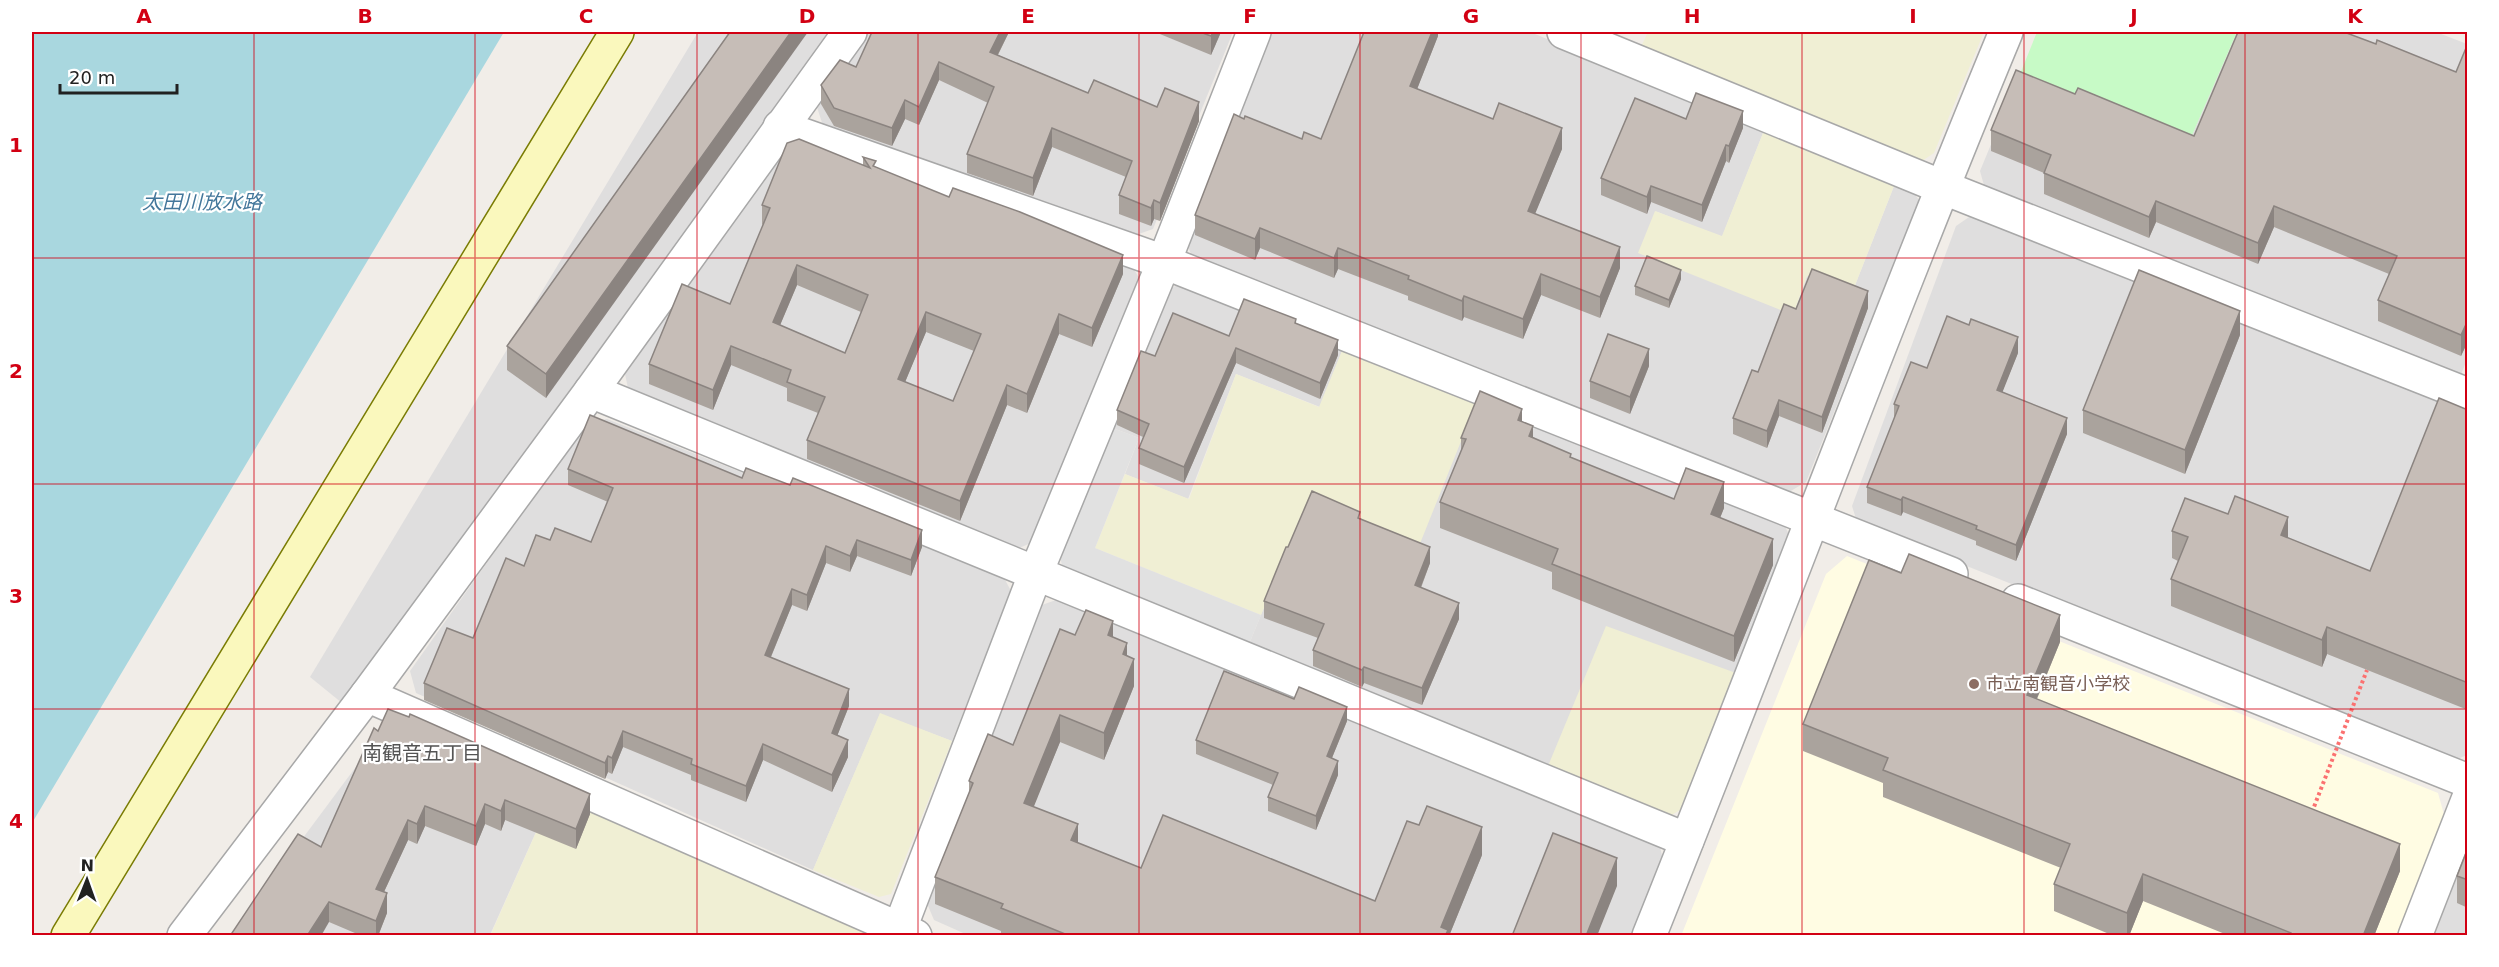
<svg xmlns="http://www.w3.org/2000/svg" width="2499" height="967" font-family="'DejaVu Sans','Noto Sans JP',sans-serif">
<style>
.residential{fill:#dfdede}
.education{fill:#fffce3}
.farmland{fill:#f0efd4}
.park{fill:#c7fac6}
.parking{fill:#e1e1e1}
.water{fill:#a9d7df}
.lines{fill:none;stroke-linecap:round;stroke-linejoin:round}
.street-casing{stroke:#a8a8a8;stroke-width:36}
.secondary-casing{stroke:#7a7c04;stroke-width:36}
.street{stroke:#fff;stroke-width:33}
.secondary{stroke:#faf8bd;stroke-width:33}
.path-bridge{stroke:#fb7170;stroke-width:4;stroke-dasharray:3 3;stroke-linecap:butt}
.wall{fill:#aaa39d;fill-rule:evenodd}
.shaded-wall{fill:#8b8480}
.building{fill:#c6bdb7;stroke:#8b8480;stroke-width:1.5;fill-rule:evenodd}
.grid{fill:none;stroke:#d20013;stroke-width:1.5;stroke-opacity:0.55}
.education-dot{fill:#8d6e63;stroke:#fff;stroke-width:2}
.labels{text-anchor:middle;stroke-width:4.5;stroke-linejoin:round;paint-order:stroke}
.education-label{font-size:18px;fill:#785e54;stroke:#fff;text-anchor:start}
.water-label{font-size:20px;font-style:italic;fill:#43779b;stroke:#fff}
.neighbourhood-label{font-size:20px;fill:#545454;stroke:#fff}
.neatline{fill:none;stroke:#d20013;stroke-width:2}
.grid-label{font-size:20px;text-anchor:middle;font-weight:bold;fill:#d20013}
</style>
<rect width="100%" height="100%" fill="#f1ede8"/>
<g class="residential">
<path d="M698,32h132l-488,671 -32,-26z"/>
<path d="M867,32h366l-80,197 -20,7 -307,-101 -11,-34z"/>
<path d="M1266,32h264l235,96 -43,109 -67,-26 138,104 14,-39 45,17 44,-112 12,4 11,15 -113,282 -17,10 -598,-238 -5,-12z"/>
<path d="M2237,32h199l31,12 1,313 -10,25 -473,-193 -5,-18 38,-92 168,70z"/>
<path d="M796,148l333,114 11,17 -104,262 -22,9 -385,-157 -4,-19 154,-221z"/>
<path d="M1972,215l495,193v347l-14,6 -596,-239 -5,-16 104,-280z"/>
<path d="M1184,282l160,64 -24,61 -84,-33 -48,125 -63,-25 14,-36 -29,-11 57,-137z"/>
<path d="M1478,399l306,125 6,13 -54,136 -188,93 -299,-122 58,-141z"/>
<path d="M607,419l396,157 8,15 -59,150 -72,-27 -67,156 -397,-177 -6,-22 177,-249z"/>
<path d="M1056,600l603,242 4,18 -29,75 -664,1 -36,-16 -8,-19 113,-295z"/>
<path d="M387,725l166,69 -63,141 -260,1z"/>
<path d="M2467,841v94h-35z"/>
</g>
<path class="education" d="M1847,556l591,237 7,25 -46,117 -718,1 145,-362z"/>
<g class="farmland">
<path d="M1648,32h336l-50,121 -12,8 -282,-112z"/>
<path d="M1765,128l131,53 -44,112 -45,-17 -14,39 -155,-62 17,-42 67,25z"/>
<path d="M1344,346l134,53 -59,147 -112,-43 -46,112 -166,-67 30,-74 64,25 47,-125 83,33z"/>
<path d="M1606,626l130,47 -56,137 -10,6 -122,-50z"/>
<path d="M880,713l72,28 -61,153 -12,3 -66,-27z"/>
<path d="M553,794l310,137 1,4 -374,1z"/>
</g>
<path class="park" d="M2037,32h200l-51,117 -168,-70z"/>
<path class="parking" d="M1110,427l29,11 -44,110 166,67 -12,29 -186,-75 -4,-16z"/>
<path class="water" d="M32,32h472l-472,791z"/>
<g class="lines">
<g class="street-casing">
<g id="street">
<path d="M1564,32l378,155 526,208"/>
<path d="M780,127l384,135 787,312"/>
<path d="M591,391l1096,449"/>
<path d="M2018,601l450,180"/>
<path d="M367,695l548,241"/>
<path d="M184,936l183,-241 224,-304 259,-359"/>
<path d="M897,936l138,-361 129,-313 90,-230"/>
<path d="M1649,936c121,-301 233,-605 357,-904"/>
<path d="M2415,936l53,-136"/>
</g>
</g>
<g class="secondary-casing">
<path id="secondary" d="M68,936l549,-904"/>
</g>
<use href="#street" class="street"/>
<use href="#secondary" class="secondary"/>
<path class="path-bridge" d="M2312,812l55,-142"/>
</g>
<g class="wall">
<path d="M730,32l-184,366 -39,-28v-24z"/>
<path d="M872,32h137l-11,23 90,38 69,14 42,14 -39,100 -6,-2 -3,7 -32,-12v-19l7,-18 -74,-30 -19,49 -66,-23v-19l21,-51 -49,-23 -20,45 -14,-6 -13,27 -58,-20 -13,-22v-19l35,-18z"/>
<path d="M1155,32h66l-10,23z"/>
<path d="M1438,32v4l-21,53 145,60 -27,64 85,55 -20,50 -59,-23 -18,44 -59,-22 -2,4 -54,-21v-4l-70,-27 -4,9 -74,-30 -5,12 -60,-25v-20l49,-96 58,20h19z"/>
<path d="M2376,44l80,28 12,-24v293l-7,15 -83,-35v-21l11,-26 -115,-47 -16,37 -102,-42 -7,16 -105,-44v-21l-53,-22v-21l84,-36 119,42z"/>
<path d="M1686,119l57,9 -14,35 -3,-2 -24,61 -51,-20 -4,12 -46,-19v-17z"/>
<path d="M863,157l13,10 247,107 -31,73 -33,-13 -32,79 -20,-8 -47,116 -153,-62v-19l11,-27 -31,-12v-13l-56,-23 -18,45 -64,-26v-20l81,-60 33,-79 -1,-1v-19l101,-40zM797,285l64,27 -16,41 -65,-28zM926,332l48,19 -21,50 -48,-19z"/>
<path d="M1681,279l-12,29 -34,-13v-9z"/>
<path d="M1868,308l-46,125 -43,-17 -12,32 -34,-14v-16l25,-46 38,-63z"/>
<path d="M1296,323l42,32 -18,44 -84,-36 -52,120 -45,-19v-16l4,-11 -26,-12v-15l112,-74z"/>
<path d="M2240,335l-55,139 -102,-41v-23z"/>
<path d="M2018,353l-16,39 65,42 -51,127 -40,-16v-4l-73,-29 -2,4 -34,-13v-16l27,-67v-16z"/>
<path d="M1649,366l-19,48 -40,-16v-17z"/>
<path d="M2468,410v300l-141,-56 -5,13 -151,-61v-27l7,-18 -6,-3v-27l116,7 82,33z"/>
<path d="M1522,422l11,15 38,21 103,41 50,9 -4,10 53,47 -39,97 -182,-73v-17l-112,-44v-26l21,-51v-13z"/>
<path d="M568,469l174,9 180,69 -11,29 -54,-20 -7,16 -24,-9 -19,48 -15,-6 -21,52 78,49 -12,30 11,21 -16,35 -69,-32 -17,42 -55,-22v-5l-68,-28 -11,27 -4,-2 -3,7 -181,-79v-17l49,-45 51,-72 26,-26 41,2 17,-40 -40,-17z"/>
<path d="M1360,518l70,45 -9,25 38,31 -37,86 -58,-22 -2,4 -49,-21v-16l5,-12 -54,-20v-17l24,-54z"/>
<path d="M1075,635l38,2 14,19 7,30 -30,74 -44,-18 -27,65 45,36 63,25 234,33 107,-46 -33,81h-447l-1,-1v-4l-66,-27v-27l34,-84v-12l44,-36z"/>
<path d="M2060,642l-23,57 363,172 -26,65h-144l-87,-35 -14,35h-15l-60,-25v-27l7,-16 -178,-71v-14l-80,-32v-27z"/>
<path d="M1347,721l-15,37 6,17 -22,55 -48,-19v-14l5,-12 -77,-31v-14z"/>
<path d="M378,731l212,83 -14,35 -71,-29 -4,11 -16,-7 -9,22 -51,-20 -8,18 -9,-4 -24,52 3,21 -9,23h-16l-33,-14 -8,-75z"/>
<path d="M2468,848v60l-11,-5v-27z"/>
</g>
<g class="shaded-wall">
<path d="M791,32h17l-262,366v-24z"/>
<path d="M1000,32h9l-19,38v-18z"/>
<path d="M1213,32h8l-10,23v-19z"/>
<path d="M1432,32h6v4l-28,71v-21z"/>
<path d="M939,62v18l-20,45v-18z"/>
<path d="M905,100v19l-13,27v-18z"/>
<path d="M1199,102v19l-39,100v-18z"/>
<path d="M1743,111v17l-14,35v-17z"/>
<path d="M1052,128v19l-19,49v-18z"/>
<path d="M1562,128v21l-34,82v-20z"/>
<path d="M1726,145v16l-24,61v-17z"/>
<path d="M1651,186v16l-4,12v-17z"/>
<path d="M1154,200v19l-3,7v-18z"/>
<path d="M2156,201v21l-7,16v-21z"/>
<path d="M2274,206v21l-16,37v-21z"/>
<path d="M1260,228v20l-5,12v-21z"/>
<path d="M1620,247v21l-20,50v-21z"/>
<path d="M1338,248v21l-4,9v-20z"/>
<path d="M1123,255v19l-31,73v-19z"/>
<path d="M797,265v20l-24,57v-20z"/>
<path d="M1681,270v9l-12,29v-8z"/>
<path d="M1541,274v21l-18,44v-20z"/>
<path d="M1868,291v17l-46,125v-16z"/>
<path d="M1464,296v21l-2,4v-20z"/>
<path d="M2240,311v24l-55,139v-24z"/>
<path d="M926,312v20l-28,67v-20z"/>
<path d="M1059,314v20l-32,79v-19z"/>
<path d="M2468,320v21l-7,15v-21z"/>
<path d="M2018,337v16l-21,53v-16z"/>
<path d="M1338,340v15l-18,44v-16z"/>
<path d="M731,346v19l-18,45v-20z"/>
<path d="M1236,348v15l-52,120v-16z"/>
<path d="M1649,349v17l-19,48v-17z"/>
<path d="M1007,385v20l-47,116v-20z"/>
<path d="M1779,400v16l-12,32v-17z"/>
<path d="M1522,409v26l-4,-15z"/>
<path d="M2067,418v16l-51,127v-16z"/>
<path d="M1533,426v26l-4,-16z"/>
<path d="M1724,482v26l-13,32v-26z"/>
<path d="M1903,497v15l-2,4v-16z"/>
<path d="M2288,517v27l-7,-9z"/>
<path d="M922,530v17l-11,29v-16z"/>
<path d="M1773,539v26l-39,97v-26z"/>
<path d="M857,540v16l-7,16v-16z"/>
<path d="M826,546v17l-19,48v-16z"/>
<path d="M1430,547v16l-15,39v-17z"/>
<path d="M792,589v16l-27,66v-16z"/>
<path d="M1459,603v16l-37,86v-17z"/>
<path d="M2060,615v27l-33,80v-27z"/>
<path d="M1113,621v28l-5,-14z"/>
<path d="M2327,627v27l-5,13v-27z"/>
<path d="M1127,643v27l-4,-16z"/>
<path d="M1134,659v27l-30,74v-27z"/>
<path d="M1364,667v16l-2,4v-17z"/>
<path d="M849,689v17l-17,43v-16z"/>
<path d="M1347,707v14l-20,49v-14z"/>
<path d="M1060,715v27l-36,89v-28z"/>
<path d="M623,731v16l-11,27v-16z"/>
<path d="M848,740v17l-16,35v-17z"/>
<path d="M763,744v16l-17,42v-16z"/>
<path d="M608,756v16l-3,7v-16z"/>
<path d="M1338,761v14l-22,55v-14z"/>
<path d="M590,794v20l-14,35v-20z"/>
<path d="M505,800v20l-4,11v-20z"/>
<path d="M485,804v20l-9,22v-20z"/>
<path d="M425,806v20l-8,18v-20z"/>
<path d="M408,820v20l-32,69v-20z"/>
<path d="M1078,824v28l-7,-12z"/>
<path d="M1482,827v28l-33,81h-8v-9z"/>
<path d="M2400,844v27l-26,65h-11z"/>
<path d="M1617,858v28l-20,50h-11z"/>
<path d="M2143,874v27l-14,35h-2v-23z"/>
<path d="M387,893v20l-9,23h-2v-15z"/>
<path d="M329,902v20l-8,14h-14z"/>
</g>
<g class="building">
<path d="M730,32h61l-245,342 -39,-28z"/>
<path d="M872,32h128l-10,20 98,41 6,-13 63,27 8,-19 34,14 -39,101 -6,-3 -3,8 -32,-13 13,-34 -80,-33 -19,50 -66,-24 27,-67 -55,-25 -20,45 -14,-7 -13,28 -58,-20 -13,-23 19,-25 16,7z"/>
<path d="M1200,32h13l-2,4z"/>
<path d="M1364,32h68l-22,54 83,33 6,-16 63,25 -34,83 92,36 -20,50 -59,-23 -18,45 -59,-23 -2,5 -54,-22 1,-3 -71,-28 -4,10 -74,-30 -5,11 -60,-24 39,-101 10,5 1,-3 57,23 2,-7 17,7z"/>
<path d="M2238,32h106l32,12 1,-4 79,32 10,-24h2v272l-7,15 -83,-35 19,-44 -123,-50 -16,37 -102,-42 -7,16 -105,-44 7,-18 -60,-25 25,-60 59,24 3,-6 116,48z"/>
<path d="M1696,93l47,18 -14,35 -3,-1 -24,60 -51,-19 -4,11 -46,-19 34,-80 51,21z"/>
<path d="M799,139l71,29 -7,-11 13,4 -3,5 76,31 4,-9 67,24 103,43 -31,73 -33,-14 -32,80 -20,-9 -47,116 -153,-61 18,-43 -38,-15 4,-12 -60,-24 -18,44 -64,-26 33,-80 48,20 40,-96 -8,-3 25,-62zM797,265l71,30 -23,58 -72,-31zM926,312l55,22 -28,67 -55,-22z"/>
<path d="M1647,256l34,14 -12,30 -34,-14z"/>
<path d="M1812,269l56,22 -46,126 -43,-17 -12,31 -34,-13 19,-48 6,2 26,-68 12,5z"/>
<path d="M2139,270l101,41 -55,139 -102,-40z"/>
<path d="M1244,299l52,20 -1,4 43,17 -18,43 -84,-35 -52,119 -45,-19 10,-24 -32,-14 24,-59 14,5 18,-43 56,23z"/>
<path d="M1947,316l22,9 2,-6 47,18 -21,53 70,28 -51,127 -40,-16 1,-3 -74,-29 -2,3 -34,-13 32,-81 -5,-2 17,-42 16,6z"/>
<path d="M1608,334l41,15 -19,48 -40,-16z"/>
<path d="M1480,391l42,18 -4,11 15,6 -4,10 42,18 -1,3 104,42 12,-31 38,14 -13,32 62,25 -39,97 -182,-72 6,-15 -118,-47 26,-63 -5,-1z"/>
<path d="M2439,398l29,12v273l-141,-56 -5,13 -151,-61 17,-42 -16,-6 13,-33 43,16 7,-18 53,21 -7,18 89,36z"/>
<path d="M590,415l152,63 4,-10 44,17 3,-7 129,52 -11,30 -54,-20 -7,16 -24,-10 -19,49 -15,-6 -27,66 84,34 -17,44 16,7 -16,35 -69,-31 -17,42 -55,-22 1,-5 -69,-28 -11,27 -4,-2 -3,7 -181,-80 23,-55 26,10 33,-80 18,8 12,-31 14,5 5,-12 36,14 22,-54 -45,-19z"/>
<path d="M1312,491l48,21 -2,6 72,29 -15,38 44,18 -37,85 -58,-21 -2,3 -49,-20 11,-26 -60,-23 22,-54h2z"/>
<path d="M1909,554l151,61 -33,80 373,149 -37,92h-73l1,-3 -148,-59 -16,39 -73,-29 16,-40 -187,-74 5,-12 -85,-34 66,-164 32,13z"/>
<path d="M1086,610l27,11 -5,14 19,8 -4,11 11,5 -30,74 -44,-18 -36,88 54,21 -7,16 70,28 22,-53 212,86 32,-80 12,4 8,-19 55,21 -41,100 7,3 -3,6h-375l-69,-28 2,-4 -68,-27 38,-94 -4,-2 19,-47 25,11 47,-116 15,6z"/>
<path d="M1224,671l70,28 5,-12 48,20 -20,49 11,5 -22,55 -48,-19 10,-24 -82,-33z"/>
<path d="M388,709l21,8 1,-3 180,80 -14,35 -71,-29 -4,11 -16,-7 -9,22 -51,-20 -8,18 -9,-4 -32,69 11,4 -11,28 -47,-19 -22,34h-77l68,-102 23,13 53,-119 4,3z"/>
<path d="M1553,833l64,25 -31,78h-74z"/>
<path d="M2468,848v32l-11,-4z"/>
</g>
<path class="grid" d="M254,32v904M475,32v904M697,32v904M918,32v904M1139,32v904M1360,32v904M1581,32v904M1802,32v904M2024,32v904M2245,32v904M32,258h2436M32,484h2436M32,709h2436"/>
<circle class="education-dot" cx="1974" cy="684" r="6"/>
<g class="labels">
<g class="education-label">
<text x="1986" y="690">市立南観音小学校</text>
</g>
<g class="water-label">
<text x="202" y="209">太田川放水路</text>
</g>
<g class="neighbourhood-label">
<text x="422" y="760">南観音五丁目</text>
</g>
</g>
<rect width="2499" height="967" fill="none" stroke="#ffffff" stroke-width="66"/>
<g transform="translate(87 880) rotate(1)" stroke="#ffffff" stroke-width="4.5" paint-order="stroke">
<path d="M0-4.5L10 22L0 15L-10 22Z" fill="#212121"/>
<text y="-9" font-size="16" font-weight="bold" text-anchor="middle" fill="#212121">N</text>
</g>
<path d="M60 84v9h117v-9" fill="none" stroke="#212121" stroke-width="3"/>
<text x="69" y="84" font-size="18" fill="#212121" stroke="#ffffff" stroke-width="4.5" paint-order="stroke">20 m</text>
<rect x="33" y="33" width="2433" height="901" class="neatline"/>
<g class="grid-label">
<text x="144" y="23">A</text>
<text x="365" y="23">B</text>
<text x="586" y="23">C</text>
<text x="807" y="23">D</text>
<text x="1028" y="23">E</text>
<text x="1250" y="23">F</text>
<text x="1471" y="23">G</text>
<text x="1692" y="23">H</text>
<text x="1913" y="23">I</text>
<text x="2134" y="23">J</text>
<text x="2355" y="23">K</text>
<text x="16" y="152">1</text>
<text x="16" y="378">2</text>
<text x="16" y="603">3</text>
<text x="16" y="828">4</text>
</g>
</svg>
